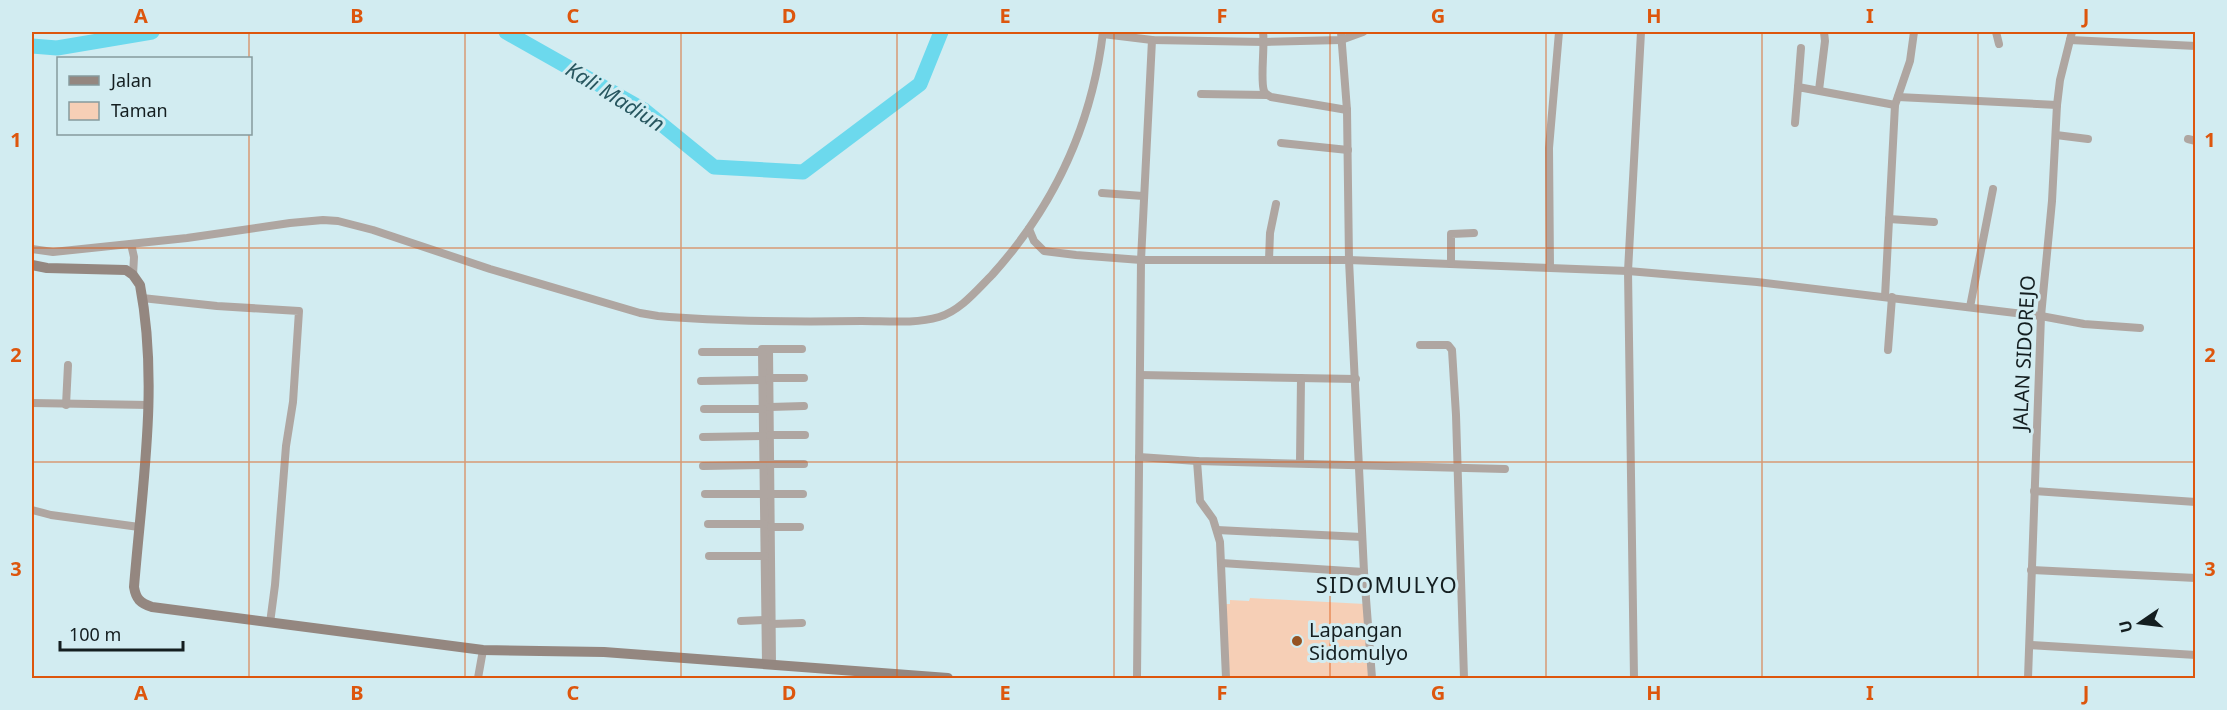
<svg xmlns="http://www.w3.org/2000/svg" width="2227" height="710" font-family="'Noto Sans',sans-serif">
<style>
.green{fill:#f6cfb6}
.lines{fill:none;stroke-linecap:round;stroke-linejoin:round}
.river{stroke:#6cd9ed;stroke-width:15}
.street{stroke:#afa6a1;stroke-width:8}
.secondary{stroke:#948780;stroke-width:10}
.grid{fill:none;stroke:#dd560d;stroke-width:1.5;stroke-opacity:0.55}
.poi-dot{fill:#955322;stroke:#d2ecf1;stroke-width:2}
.labels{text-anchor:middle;stroke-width:6;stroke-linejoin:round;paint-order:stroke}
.street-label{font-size:20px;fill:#141e20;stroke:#d2ecf1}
.poi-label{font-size:20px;fill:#141e20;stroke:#d2ecf1;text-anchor:start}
.water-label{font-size:21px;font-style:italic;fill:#27565f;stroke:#d2ecf1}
.quarter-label{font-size:22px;letter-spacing:1.5px;fill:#141e20;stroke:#d2ecf1}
.neatline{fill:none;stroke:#dd560d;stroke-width:2}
.grid-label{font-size:20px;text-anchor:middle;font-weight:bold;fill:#dd560d}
</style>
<rect width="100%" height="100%" fill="#d2ecf1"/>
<path class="green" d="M1250,598l115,6 5,74h-141l-5,-74h6v-4l19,1z"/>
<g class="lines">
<g class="river">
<path d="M506,32l138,78 70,57 89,5 117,-88 21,-52"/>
<path d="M32,46l25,2 95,-16"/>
</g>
<g class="street">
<path d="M1263,32c2,14 -3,49 1,59 2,4 4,4 7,6l76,13"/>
<path d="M1341,32l6,78 2,150 15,312 8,106"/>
<path d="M1996,32l3,12"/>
<path d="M1103,34l49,6 113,2 76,-2 22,-8"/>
<path d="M2070,40l126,6"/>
<path d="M1798,87l3,-39"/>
<path d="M1819,90l6,-49 -1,-9"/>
<path d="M1201,94l66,1"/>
<path d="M1898,97l159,8"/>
<path d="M1795,123l3,-36 97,18"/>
<path d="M2056,135l32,4"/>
<path d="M2188,139l8,2"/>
<path d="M1281,143l67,7"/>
<path d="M1102,193l41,3"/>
<path d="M1889,219l45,3"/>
<path d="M1029,229l5,12 10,10 32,4 65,5h208l279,11 129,11 284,34 43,8 56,4"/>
<path d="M131,244l3,13 -1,18"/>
<path d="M32,249l21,3 134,-14 103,-15 33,-3 15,1 35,9 117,39 150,44 18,3c68,6 136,6 204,5 25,0 53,3 77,-4 21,-6 38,-27 53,-42 63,-70 100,-150 111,-243"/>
<path d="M1269,260l1,-27 6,-29"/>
<path d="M1451,264v-30l23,-1"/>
<path d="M1550,267l-1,-119 10,-116"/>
<path d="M1885,297l10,-192 15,-44 4,-29"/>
<path d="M142,298l75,8 82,5 -6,91 -7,44 -11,139 -5,38"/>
<path d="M1970,307l23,-118"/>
<path d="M1420,345h28l4,5 4,65 8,263"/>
<path d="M769,349l3,315"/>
<path d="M1888,350l4,-53"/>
<path d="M702,352h60v-3h40"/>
<path d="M762,352l4,311"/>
<path d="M1140,375l216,4"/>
<path d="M769,378h35"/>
<path d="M701,381l61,-1"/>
<path d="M32,403l117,2"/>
<path d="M66,405l2,-40"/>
<path d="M770,407l34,-1"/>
<path d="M704,409h59"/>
<path d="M770,435h35"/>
<path d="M703,437l60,-1"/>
<path d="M1139,457l58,4 308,8"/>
<path d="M1197,461l3,40 13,18 7,23 6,136"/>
<path d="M1300,462l1,-84"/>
<path d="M770,464h34"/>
<path d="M703,466l60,-1"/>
<path d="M2034,491l162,11"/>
<path d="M705,494h98"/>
<path d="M32,510l19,5 88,12"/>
<path d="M708,524h56"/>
<path d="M771,527h29"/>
<path d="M1217,530l145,7"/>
<path d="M709,556h56"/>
<path d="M1221,563l143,9"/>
<path d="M2031,570l165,8"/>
<path d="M741,621l24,-1"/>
<path d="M772,624l30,-1"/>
<path d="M2030,645l166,10"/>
<path d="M478,678l5,-28"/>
<path d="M1137,678l4,-418 11,-220"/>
<path d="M1634,678l-6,-407 13,-239"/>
<path d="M2028,678l13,-362 11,-115 5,-96 3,-25 12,-48"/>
</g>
<path class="secondary" d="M32,265l15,3 79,2 7,5 7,10c19,99 2,202 -6,302 2,12 6,16 18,20l331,43 121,2 344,26"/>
</g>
<path class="grid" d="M249,32v26M465,32v646M681,32v646M897,32v646M1114,32v646M1330,32v646M1546,32v646M1762,32v646M1978,32v646M249,134v544M32,248h2164M32,462h2164"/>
<circle class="poi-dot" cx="1297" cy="641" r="6"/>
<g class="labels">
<g class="street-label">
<text transform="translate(2024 353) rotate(-87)" y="7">JALAN SIDOREJO</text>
</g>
<g class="poi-label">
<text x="1309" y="637">Lapangan<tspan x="1309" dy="23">Sidomulyo</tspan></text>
</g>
<g class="water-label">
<text transform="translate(615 97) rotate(32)" y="7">Kali Madiun</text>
</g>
<g class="quarter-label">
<text x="1387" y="593">SIDOMULYO</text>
</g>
</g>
<rect width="2227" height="710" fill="none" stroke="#d2ecf1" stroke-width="66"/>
<rect x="57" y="57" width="195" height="78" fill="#d2ecf1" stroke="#869a9d" stroke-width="1.5"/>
<rect x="69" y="76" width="30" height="9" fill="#948780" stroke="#869a9d" stroke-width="1.5"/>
<text x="111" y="87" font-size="18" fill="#141e20">Jalan</text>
<rect x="69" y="102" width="30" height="18" fill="#f6cfb6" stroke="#869a9d" stroke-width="1.5"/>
<text x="111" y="117" font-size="18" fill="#141e20">Taman</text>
<g transform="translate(2140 623) rotate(256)" stroke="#d2ecf1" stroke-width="4.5" paint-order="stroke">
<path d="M0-4.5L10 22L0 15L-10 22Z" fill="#141e20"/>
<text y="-9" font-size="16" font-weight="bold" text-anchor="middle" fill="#141e20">U</text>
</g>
<path d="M60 641v9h123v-9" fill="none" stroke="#141e20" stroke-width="3"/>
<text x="69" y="641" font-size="18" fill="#141e20" stroke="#d2ecf1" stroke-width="4.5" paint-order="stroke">100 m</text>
<rect x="33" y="33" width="2161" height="644" class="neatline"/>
<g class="grid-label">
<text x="141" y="23">A</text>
<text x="357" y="23">B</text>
<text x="573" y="23">C</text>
<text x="789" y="23">D</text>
<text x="1005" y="23">E</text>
<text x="1222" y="23">F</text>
<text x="1438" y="23">G</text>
<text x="1654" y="23">H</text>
<text x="1870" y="23">I</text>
<text x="2086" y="23">J</text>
<text x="16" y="147">1</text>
<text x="2210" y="147">1</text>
<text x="16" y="362">2</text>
<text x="2210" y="362">2</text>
<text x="16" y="576">3</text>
<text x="2210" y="576">3</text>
<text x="141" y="700">A</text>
<text x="357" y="700">B</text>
<text x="573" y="700">C</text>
<text x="789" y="700">D</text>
<text x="1005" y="700">E</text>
<text x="1222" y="700">F</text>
<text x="1438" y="700">G</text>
<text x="1654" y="700">H</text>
<text x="1870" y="700">I</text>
<text x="2086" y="700">J</text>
</g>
</svg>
